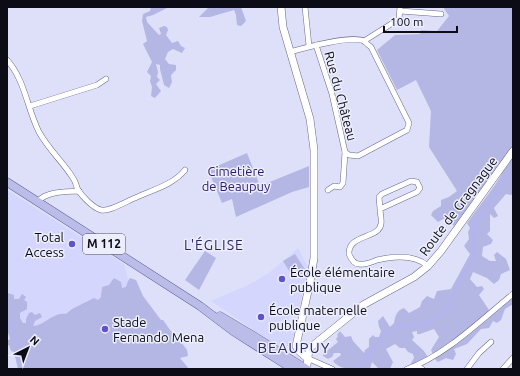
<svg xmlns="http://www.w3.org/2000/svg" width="520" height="376" font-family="Ubuntu,sans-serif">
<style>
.built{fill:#d4d6fe}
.green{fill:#b4b6e3}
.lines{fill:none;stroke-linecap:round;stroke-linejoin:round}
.stream{stroke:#b2b3fa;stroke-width:1.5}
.minor-casing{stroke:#696a87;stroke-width:6}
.tertiary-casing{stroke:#696a87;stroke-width:8}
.primary-casing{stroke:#616296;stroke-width:9}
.minor{stroke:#fff;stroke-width:5}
.tertiary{stroke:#fff;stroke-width:7}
.primary{stroke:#bcbce9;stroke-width:8}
.poi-dot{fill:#5f52cb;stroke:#edeefc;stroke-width:1.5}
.labels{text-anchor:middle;stroke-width:3;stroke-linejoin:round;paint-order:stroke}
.shield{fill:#edeefc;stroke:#50505c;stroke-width:1}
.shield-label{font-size:12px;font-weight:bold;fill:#0c0c17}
.street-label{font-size:13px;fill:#0c0c17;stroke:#edeefc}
.park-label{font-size:13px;fill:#2a1c6c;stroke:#edeefc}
.poi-label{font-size:13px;fill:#0c0c17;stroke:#edeefc;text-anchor:start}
.neighbourhood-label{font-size:14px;letter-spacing:1px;fill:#2c2762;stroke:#edeefc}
.quarter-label{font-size:15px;letter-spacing:1px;fill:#2c2762;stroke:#edeefc}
</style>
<rect width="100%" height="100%" fill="#dee0fa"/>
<g class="built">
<path d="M7,190l117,74 7,27 -108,49 -16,-52z"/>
<path d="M298,248l11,21 -10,39 -5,1 -6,9 2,12 5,4 -6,12 -9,2 -69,-47 37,-16 21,-12z"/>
</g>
<g class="green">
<path d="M151,7h18l-16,8 -7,2 1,5 12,13 2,-1 -2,-6 5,-2 3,1 1,3 -2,5 6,8 6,-2 3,5 4,2 -3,5 -9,-4 -5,3 -3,7 4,5 7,1v5l-5,5 1,7 -3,6 -5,-3 -4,-16v-4l-4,-1 2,8 -1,5 3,3 -4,4 5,7 -6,7 -4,-2 1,-9 -2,-6 1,-5 -4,-4 5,-10 -9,-18 4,-3 -5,-20 1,-7 7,-3z"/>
<path d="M209,7h32l5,14 -5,5 -4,-1 -1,-10 -2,-5 -24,7h-11z"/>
<path d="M443,7h70v140l-57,80 -13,-8 -5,3 -7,-7 2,-4 8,-5v-6l8,-3 8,-6 -28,-44 2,-36 -15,-31 -19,10 -20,-40 18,-15 25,-1 1,-4 16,1 12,-15z"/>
<path d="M247,153l13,33 49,-20v21l-17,5 -56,25 -4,-18 -10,4 -14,-33z"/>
<path d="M513,156v38l-2,1 -5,-1 -12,14 4,8 -4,2 -4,-4v17l-3,3 6,6 -2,4 -8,3 -1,9 8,5h6l-2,-6 3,-3 9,7 4,11 -9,4 -2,6 -5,4 -7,-6 -14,-6 -3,7 7,8 5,-1 2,3 -5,6 12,18 22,-17v8l-8,5 -4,11 -4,3 -4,-2 -4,7 -8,1 -14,15 -13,5 2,5 -3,6 -7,-2 -8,4 -3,-3 -4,-9 8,-13 -5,-8 -14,5h-3v-3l-5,1 2,5 -2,3 11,10 5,7 -15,9 -2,-3 3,-5 -1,-4 -5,-2 -3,-4h-5l-5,-4 -9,5 7,13 -3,7h-11l-7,-7 -2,7c-13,0 -28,3 -37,-8l8,-6 -1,-2h-6l-2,4 -4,2 -5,-3v-5l2,-2 2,2 11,-9 -2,-3 2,-3 -1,-1 3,-4 5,6 6,-1 2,5 11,12 1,-3 4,-3v-8l4,-4 2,2h4l2,-6 -2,-4 -1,-6 5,-5 7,11 4,-4c1,-7 3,-13 10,-15l5,5 11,-6 2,-6 5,-5 7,3 3,-8 14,-2 19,-35 -6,-8 5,-7 -1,-7 2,-4 -3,-5c9,-13 19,-25 28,-38 7,-10 10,-20 18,-29z"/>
<path d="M205,251l11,7 -17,32 -14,-10z"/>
<path d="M295,254l11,17 -12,8 -11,-18z"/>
<path d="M114,278l7,4 1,6 4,-1 2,-6 2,-3 6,2 7,16 18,24h2l15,21 3,1 6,8 1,6 -8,2 9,11h-171l-4,-17 -3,-1 -2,-6 -2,1v-5l3,-2 -3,-10v-35l1,-1 6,2v4h5l3,-5 4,3 -2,3 3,2v7l-7,4v5l3,5h3v-4l3,-6 3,-1 3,3 5,-2 2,4 -7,4 -2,5c12,0 19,-14 33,-12l6,-5 22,-11 4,2 3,-3 1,-10 7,-2z"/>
</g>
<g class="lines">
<g class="stream">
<path d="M7,319l14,30 5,20"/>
<path d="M358,369l27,-36 17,-7 12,-1 19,-5 5,-3 7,-7 8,-14 5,-16 13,-15 3,-7v-27l4,-12 35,-49"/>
</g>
<g class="minor-casing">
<g id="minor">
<path d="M305,7l4,39"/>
<path d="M400,11l41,3"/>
<path d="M364,41l35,-22 1,-12"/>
<path d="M290,52c14,-4 62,-17 74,-11 2,2 4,4 7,6l38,76 -2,7 -49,26 -9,-1 -4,-3 -13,-58 -16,-49"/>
<path d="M7,60c18,20 20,48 32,72 10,18 24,30 34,46 3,4 3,8 5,12 4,6 15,18 23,20 8,2 26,-9 34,-12 17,-8 38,-13 50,-28"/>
<path d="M30,106l67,-21 9,-6"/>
<path d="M328,190l6,-4 6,1 3,-4 2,-31"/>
<path d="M38,201c10,-10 27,-9 41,-10"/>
<path d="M380,209l-1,-12 3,-3 29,-13 6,1 3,6 -3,4 -37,17c0,4 2,11 1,15 -2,15 -33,10 -32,30 2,5 5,10 10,10 7,1 13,-2 18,-4 17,-4 37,-6 51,6"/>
<path d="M307,358l25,11"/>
<path d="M417,366l5,3"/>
<path d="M407,369c38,-13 75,-50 106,-75"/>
<path d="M467,369l12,-16 12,-11"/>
<path d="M503,369l10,-11"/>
</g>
</g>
<g class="tertiary-casing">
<g id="tertiary">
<path d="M281,7l2,20 27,92 4,31v108l-4,24 -14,64 4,6 7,6"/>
<path d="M305,369c5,-8 1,-15 6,-22l52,-42 51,-28 14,-11 13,-15 72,-100"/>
</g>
</g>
<g class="primary-casing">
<g id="primary">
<path d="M7,182l193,124 33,25 60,38"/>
<path d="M220,316l32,19 54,34"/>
</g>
</g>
<use href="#minor" class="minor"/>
<use href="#tertiary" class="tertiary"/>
<use href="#primary" class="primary"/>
</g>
<g class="poi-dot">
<circle cx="72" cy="244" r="4"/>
<circle cx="282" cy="279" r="4"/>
<circle cx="261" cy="317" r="4"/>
<circle cx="105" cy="329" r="4"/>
</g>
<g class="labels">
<rect class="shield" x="83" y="234" width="42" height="20" rx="3"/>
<g class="shield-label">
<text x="104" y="248">M 112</text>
</g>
<g class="street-label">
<text transform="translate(341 96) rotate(75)" y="5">Rue du Château</text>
<text transform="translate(458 206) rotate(-53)" y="5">Route de Gragnague</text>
</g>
<g class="park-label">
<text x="236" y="176">Cimetière<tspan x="236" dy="15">de Beaupuy</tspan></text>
</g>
<g class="poi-label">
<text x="64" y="242" text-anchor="end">Total<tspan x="64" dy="15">Access</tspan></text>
<text x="290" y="277">École élémentaire<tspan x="290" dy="15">publique</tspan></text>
<text x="269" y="315">École maternelle<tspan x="269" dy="15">publique</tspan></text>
<text x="113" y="327">Stade<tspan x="113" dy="15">Fernando Mena</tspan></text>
</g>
<g class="neighbourhood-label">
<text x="214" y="250">L'ÉGLISE</text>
</g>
<g class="quarter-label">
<text x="294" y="353">BEAUPUY</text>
</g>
</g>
<rect width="520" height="376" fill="none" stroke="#0c0c17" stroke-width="16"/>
<g transform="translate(28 348) rotate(42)" stroke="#edeefc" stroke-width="3" paint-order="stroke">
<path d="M0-3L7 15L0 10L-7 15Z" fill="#0c0c17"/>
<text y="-6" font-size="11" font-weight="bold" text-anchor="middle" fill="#0c0c17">N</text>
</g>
<path d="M384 26v6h73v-6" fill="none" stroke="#0c0c17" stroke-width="2"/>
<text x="390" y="26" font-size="12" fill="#0c0c17" stroke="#edeefc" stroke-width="3" paint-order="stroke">100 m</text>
</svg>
